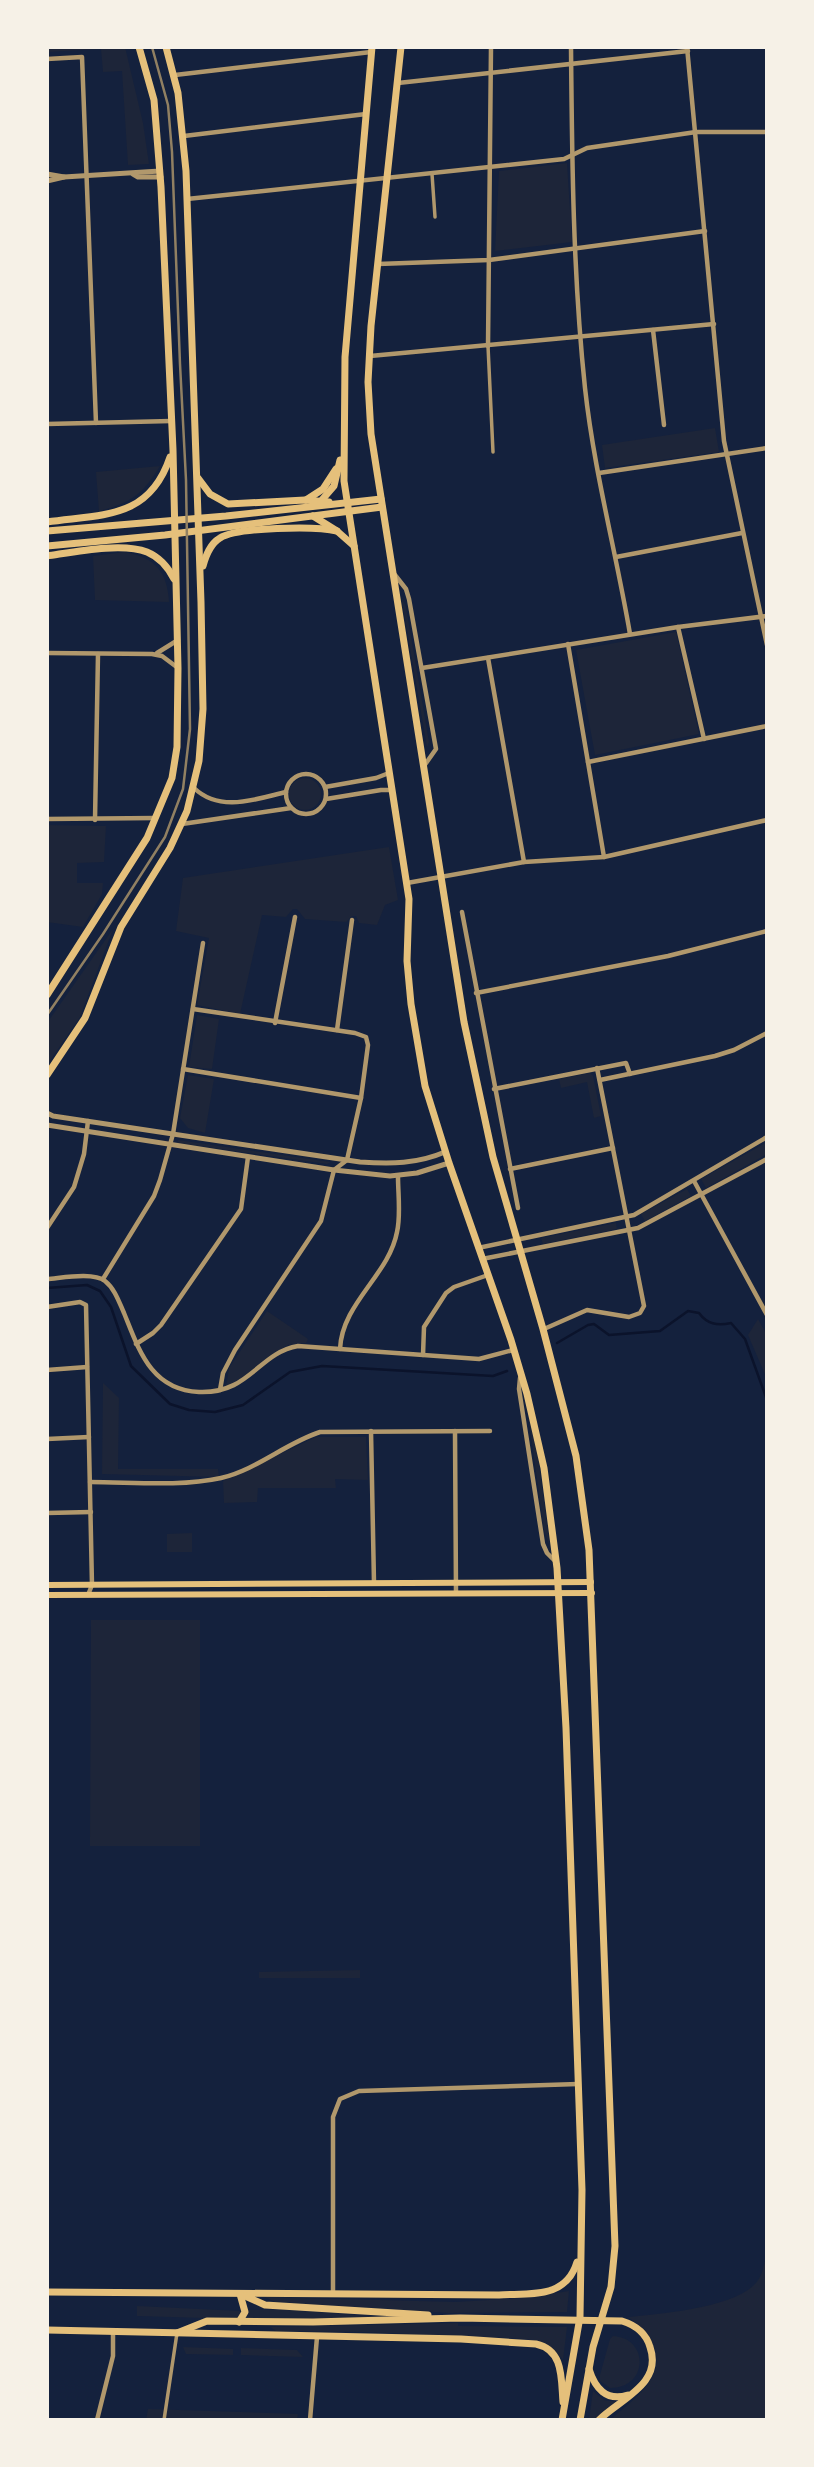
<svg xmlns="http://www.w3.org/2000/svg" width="814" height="2467" font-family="Ubuntu,sans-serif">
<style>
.green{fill:#1d2539}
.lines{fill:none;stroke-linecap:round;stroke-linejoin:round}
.stream{stroke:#0b132b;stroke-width:2.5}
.pedestrian{stroke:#b1986c;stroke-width:3.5}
.minor{stroke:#b1986c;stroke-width:4.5}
.tertiary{stroke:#b1986c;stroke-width:5}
.secondary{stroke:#e5c07b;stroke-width:6}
.primary{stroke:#e5c07b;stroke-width:7}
.rail{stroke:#918062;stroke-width:2.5}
</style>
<rect width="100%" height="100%" fill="#14213d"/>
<g class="green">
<path d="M47,47h78l18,76 6,41 -21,1 -6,-94 -19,1 -2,-23 -54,3z"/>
<path d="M567,163l5,79 -77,9 4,-80z"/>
<path d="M715,428l4,24 -114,16 -3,-23z"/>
<path d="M160,466c-17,28 -29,37 -61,45l-3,-39z"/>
<path d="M125,552c31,6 42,20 44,50l-74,-2 -2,-44z"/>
<path d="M401,596l5,11 23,135 -2,5z"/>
<path d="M676,632l23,102 -104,21 -19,-105z"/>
<circle cx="305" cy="794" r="16"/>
<path d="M47,825l59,1 -2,36 -27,1v20h26l-1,11 -19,33 -36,-5z"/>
<path d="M389,847l9,53 -13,5 -8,20 -18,-2 -3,-7h-4l-6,6 -41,-3 -8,-10h-4l-7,8 -24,-2 -22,99 -43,-9 12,-67 -33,-7 7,-53z"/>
<path d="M113,929l-33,88 -33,48v-42z"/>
<path d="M197,1015l22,4 -7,50 -23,-2z"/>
<path d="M590,1073l3,3 8,40 -7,2 -7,-36 -26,6 -2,-9z"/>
<path d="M188,1075l26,4 -9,54 -17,-5 -8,-10z"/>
<path d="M178,1140l153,22 -4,2 -150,-21z"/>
<path d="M767,1142v12l-61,34 -5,-9z"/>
<path d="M687,1189l4,7 -46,25 -4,-7z"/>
<path d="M616,1223l1,6 -74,15 -2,-6z"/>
<path d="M267,1311l41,28 -2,4 -18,2 -17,10 -24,20 -21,12 3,-19z"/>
<path d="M758,1319l9,16v44l-19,-44z"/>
<path d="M103,1383l16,15 -1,71h100l1,8 -117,-3z"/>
<path d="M528,1414l10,42 12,91 -6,-17z"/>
<path d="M316,1437h50l2,43 -33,-1 1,9h-78l-1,14 -33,1 -1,-22z"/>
<path d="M192,1533v19h-25v-18z"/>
<path d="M91,1620h109v226h-110z"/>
<path d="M360,1970v8h-101v-6z"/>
<path d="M767,2253v167h-157c21,-19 58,-42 43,-75 -6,-12 -14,-20 -25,-28 32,-3 106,-9 128,-34 7,-8 8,-20 11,-30z"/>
<path d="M569,2291l-2,21 -118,1 -174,-11 -10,-5 191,5 67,-4z"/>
<path d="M137,2306l104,5v2l-2,6 -102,-3z"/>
<path d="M248,2310h40l98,7 -97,4 -42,-2z"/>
<path d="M458,2323v3l109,1 -4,33c-11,-14 -20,-18 -38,-21l-163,-7 -86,-1 -6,-4z"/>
<path d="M613,2336c36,2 36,52 -3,52l-10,-7v-6l10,-36z"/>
<path d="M183,2347l50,2v6l-47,-1z"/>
<path d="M241,2348l56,2 6,7 -62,-2z"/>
<path d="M593,2391l11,9 13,2 -24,18h-4z"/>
<path d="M148,2409l150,5 -1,6h-151z"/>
</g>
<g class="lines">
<g class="stream">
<path d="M47,1288l40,-3 13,6 11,16 20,59 39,38 19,6 26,2 28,-7 47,-33 32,-6 171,10 14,-5"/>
<path d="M557,1343l31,-18 6,-1 15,11 51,-4 28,-20 11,2c8,11 18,13 32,10l14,16 22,61"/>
</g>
<g class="pedestrian">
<path d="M432,174l3,43"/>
<path d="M488,346l5,106"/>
<path d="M164,2420l13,-87"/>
</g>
<g class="minor">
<path d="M571,47c1,113 2,228 14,341 9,83 31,164 45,246"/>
<path d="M687,47l37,394 43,204"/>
<path d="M47,59l35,-2 14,366"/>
<path d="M175,75l196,-23"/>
<path d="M398,83l290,-32"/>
<path d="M184,136l182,-22"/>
<path d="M187,199l377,-40 23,-11 109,-16h71"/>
<path d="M378,264l111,-4 216,-29"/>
<path d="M653,330l11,95"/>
<path d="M488,346l3,-299"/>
<path d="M370,356l344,-32"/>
<path d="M47,424l124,-3"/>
<path d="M599,473l168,-25"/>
<path d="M616,557l126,-24"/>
<path d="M395,575l11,14 3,10 27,150 -12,17"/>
<path d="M678,627l26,112"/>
<path d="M568,644l36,213"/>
<path d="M47,653l105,1 10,2 16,12"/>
<path d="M157,653l21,-13"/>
<path d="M488,658l36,204"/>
<path d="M422,668l256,-41 89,-11"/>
<path d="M588,762l179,-36"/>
<circle cx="306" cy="794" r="20"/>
<path d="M325,787l51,-9 13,-5"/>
<path d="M194,788c26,25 62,11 92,4"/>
<path d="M326,799l55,-9h11"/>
<path d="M47,819l109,-1"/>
<path d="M95,820l3,-166"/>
<path d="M182,824l109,-16"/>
<path d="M407,883l117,-21 80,-5 163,-37"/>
<path d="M462,912l56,296"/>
<path d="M476,993l192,-37 99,-25"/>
<path d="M193,1009l162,24 11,4 2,8 -7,53 -14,62 -13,10 -13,51 -86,129 -12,23 -3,17"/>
<path d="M275,1023l20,-106"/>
<path d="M337,1030l15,-110"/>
<path d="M183,1069l178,29"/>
<path d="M600,1080l115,-24 19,-6 33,-17"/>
<path d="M494,1089l132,-26 4,11"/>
<path d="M510,1169l103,-21"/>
<path d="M694,1181l73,134"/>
<path d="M47,1228l27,-41 10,-33 4,-33"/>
<path d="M478,1248l156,-33 133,-78"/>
<path d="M482,1259l156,-31 129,-69"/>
<path d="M47,1279c15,-1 46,-7 58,2 10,8 14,21 19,32 15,37 27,77 75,79 51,2 59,-39 99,-46l181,13 34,-9"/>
<path d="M103,1279l51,-83 6,-16 13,-46 30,-191"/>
<path d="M47,1307l33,-5 6,3 6,280 -4,10"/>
<path d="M544,1329l43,-19 42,7 11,-4 4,-7 -47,-238"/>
<path d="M136,1344l17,-11 8,-8 80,-116 7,-52"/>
<path d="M340,1349c2,-46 49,-74 57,-117 4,-17 1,-38 1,-55"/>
<path d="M423,1355l1,-28 22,-34 8,-6 34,-12"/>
<path d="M47,1370l40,-3"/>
<path d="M520,1378l-1,11 24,155 4,9 9,9"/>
<path d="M371,1431l3,152"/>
<path d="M455,1431l1,162"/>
<path d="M47,1439l42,-2"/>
<path d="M90,1482c42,0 89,5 131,-4 35,-8 65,-35 99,-46l170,-1"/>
<path d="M47,1513l44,-1"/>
<path d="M333,2293v-176l7,-18 19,-8 219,-7"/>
<path d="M97,2420l16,-64v-25"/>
<path d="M310,2420l7,-83"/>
</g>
<g class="tertiary">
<path d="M47,174l17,3"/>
<path d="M133,174l5,3h23"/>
<path d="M47,181l17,-4 96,-6"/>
<path d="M47,1113l6,3 307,46c31,2 57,2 85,-10"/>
<path d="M47,1125l287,45 56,6 27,-3 32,-10"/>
</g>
<g class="secondary">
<path d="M47,1585l544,-3"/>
<path d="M47,1595l545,-2"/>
</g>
<g class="primary">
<path d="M372,47l-27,310 -1,124 65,418 -2,62 4,43 14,82 24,77 62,177 16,54 17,74 13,100 9,160 16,462 -2,127 -18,103"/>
<path d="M401,47l-30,279 -3,56 3,52 93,588 29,135 50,172 33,127 13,94 26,696 -4,41 -18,60 -13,73"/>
<path d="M198,478l12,16 18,10 77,-4 24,2"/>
<path d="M306,500l17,-11 13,-20"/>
<path d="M321,501l13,-15 6,-26"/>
<path d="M313,516l24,15 17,15"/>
<path d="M47,522c55,-8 102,-2 123,-65"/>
<path d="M47,531l179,-15 155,-17"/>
<path d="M47,546l118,-11 217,-28"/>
<path d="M47,556c27,-4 75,-14 100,-4 12,5 21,15 27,27"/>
<path d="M203,566c3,-11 7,-22 17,-28 17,-11 96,-12 117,-7"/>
<path d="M47,995l100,-157 25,-60 5,-31 1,-79 -5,-218 -12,-263 -7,-87 -15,-53"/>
<path d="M47,1075l38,-57 36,-91 49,-79 17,-37 12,-50 4,-52 -2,-107 -15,-431 -8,-78 -12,-46"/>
<path d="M47,2292l452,3c32,-2 67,4 78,-33"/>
<path d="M243,2295l22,10 163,10"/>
<path d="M239,2322l6,-10 -5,-18"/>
<path d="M47,2330l414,9 75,5c28,6 25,35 27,58"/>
<path d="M177,2333l30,-12 106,1 147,-4 162,3c13,4 24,12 28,26 13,37 -30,52 -51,73"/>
<path d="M589,2369c6,19 17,33 39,26"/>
</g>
<path class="rail" d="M47,1015l56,-81 62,-97 18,-48 7,-60 -4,-249 -6,-116 -8,-212 -4,-47 -16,-58"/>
</g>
<rect width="814" height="2467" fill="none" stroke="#f6f1e7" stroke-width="98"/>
</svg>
